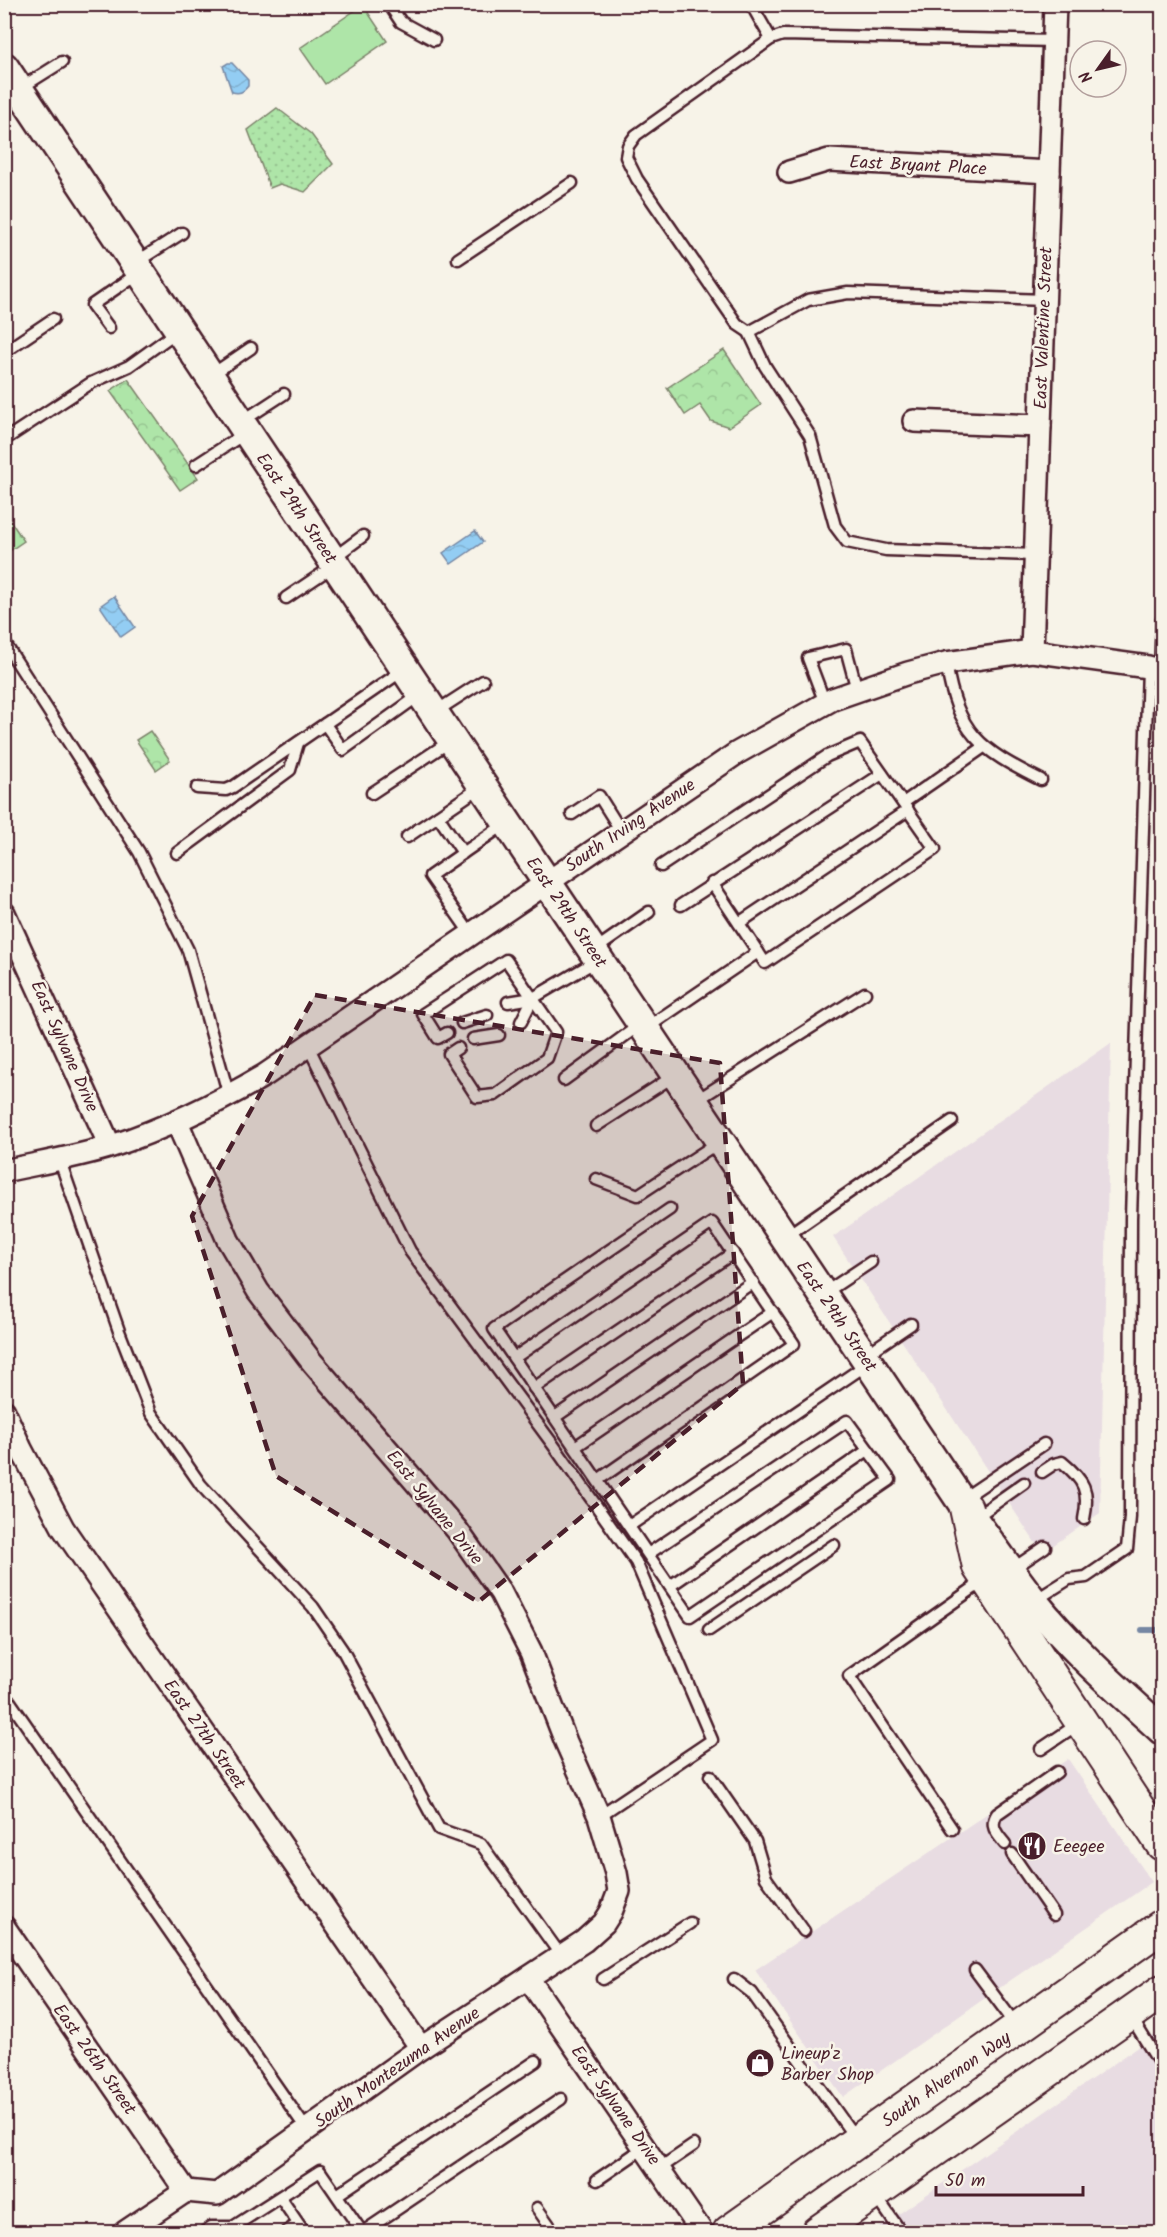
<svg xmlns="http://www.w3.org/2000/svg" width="1167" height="2237" font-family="Kalam,sans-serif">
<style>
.built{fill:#e8dce2}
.grass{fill:url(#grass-dots);stroke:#7c826a;stroke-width:1.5}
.park{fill:url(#park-crowns);stroke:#7c826a;stroke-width:1.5}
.pitch{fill:#aee5a8;stroke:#7c826a;stroke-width:1.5}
.water{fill:url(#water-waves);stroke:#7687a3;stroke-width:1.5}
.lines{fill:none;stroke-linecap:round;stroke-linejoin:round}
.stream{stroke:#7687a3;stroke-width:6}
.lane-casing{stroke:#4a1f2b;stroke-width:15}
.street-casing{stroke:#4a1f2b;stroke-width:26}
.secondary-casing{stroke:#4a1f2b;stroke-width:33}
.primary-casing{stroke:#4a1f2b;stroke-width:36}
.lane{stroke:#f7f3e8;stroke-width:10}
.street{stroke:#f7f3e8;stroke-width:21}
.secondary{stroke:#f7f3e8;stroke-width:28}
.primary{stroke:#f7f3e8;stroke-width:32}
.marked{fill:#4a1f2b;fill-opacity:0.2;stroke:#4a1f2b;stroke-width:4.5;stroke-dasharray:12 8;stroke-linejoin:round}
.labels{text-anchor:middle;stroke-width:5;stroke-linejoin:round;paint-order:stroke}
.street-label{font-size:18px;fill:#4a1f2b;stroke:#f7f3e8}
.poi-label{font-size:18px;fill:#4a1f2b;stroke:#f7f3e8;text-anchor:start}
</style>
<defs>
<pattern id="grass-dots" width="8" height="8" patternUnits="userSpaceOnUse" patternTransform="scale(1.5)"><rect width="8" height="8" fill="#aee5a8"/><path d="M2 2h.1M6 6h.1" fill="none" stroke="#97c491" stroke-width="1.8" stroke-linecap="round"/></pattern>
<pattern id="park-crowns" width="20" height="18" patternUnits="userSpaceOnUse" patternTransform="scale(1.5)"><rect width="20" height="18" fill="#aee5a8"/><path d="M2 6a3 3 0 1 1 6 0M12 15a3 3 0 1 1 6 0" fill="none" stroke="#97c491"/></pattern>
<pattern id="water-waves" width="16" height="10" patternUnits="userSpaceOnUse" patternTransform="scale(1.5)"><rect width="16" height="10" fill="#93cdf3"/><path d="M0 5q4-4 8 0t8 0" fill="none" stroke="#80b0d0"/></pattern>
</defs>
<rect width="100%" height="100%" fill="#f7f3e8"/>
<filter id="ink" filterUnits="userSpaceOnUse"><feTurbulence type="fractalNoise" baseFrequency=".0167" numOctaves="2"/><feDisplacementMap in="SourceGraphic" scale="12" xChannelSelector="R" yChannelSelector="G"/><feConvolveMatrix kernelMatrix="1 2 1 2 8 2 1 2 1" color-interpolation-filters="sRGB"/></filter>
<g filter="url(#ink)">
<g class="built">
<path d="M1111,1043l-11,470 -58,40 -209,-316z"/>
<path d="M1068,1759l84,123 -309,215 -88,-127z"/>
<path d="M1162,2030v202h-289z"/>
</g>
<path class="grass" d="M277,108l34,26 22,30 -28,28 -25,-8 -10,4 -22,-58z"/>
<g class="park">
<path d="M724,350l37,55 -32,22 -18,-6 -11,-16 -15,10 -18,-27z"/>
<path d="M128,379l70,99 -18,12 -70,-99z"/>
<path d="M5,513l19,28 -16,11 -3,-5z"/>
<path d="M150,731l20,29 -14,10 -20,-30z"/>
</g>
<path class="pitch" d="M363,5l24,36 -62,43 -25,-36z"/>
<g class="water">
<path d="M228,63h4l16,17v6c-5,6 -8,8 -16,6l-9,-26z"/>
<path d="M475,531l8,11 -32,22 -8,-11z"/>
<path d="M114,596l21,31 -14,10 -21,-31z"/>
</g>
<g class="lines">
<g class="stream">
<path d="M1142,1630h18"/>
<path d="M1159,1668l3,-157"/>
</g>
<g class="lane-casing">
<g id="lane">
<path d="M389,4l12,18 33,18"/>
<path d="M751,4l20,35"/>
<path d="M19,89l43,-27"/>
<path d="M458,259l114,-76"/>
<path d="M135,263l47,-30"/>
<path d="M1045,300l-197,-7 -40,7 -59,32 -12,-8 -100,-145 -11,-22 2,-11 8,-11 135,-96 12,-4 271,6"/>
<path d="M109,328l-17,-23 48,-33"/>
<path d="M749,332l16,34 45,70 25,90 12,16 39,8 149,5"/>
<path d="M4,352l49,-33"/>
<path d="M210,376l41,-28"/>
<path d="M241,422l43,-28"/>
<path d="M4,440l87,-57 38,-17 50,-36"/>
<path d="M196,465l51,-33"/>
<path d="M332,559l31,-23"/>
<path d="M286,598l49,-33"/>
<path d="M4,642l135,210 49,98 41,146"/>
<path d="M946,663c12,71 33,86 95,117"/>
<path d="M1160,671l2,-51"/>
<path d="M825,703l-17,-45 38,-9 11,41"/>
<path d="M435,712l48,-31"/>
<path d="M325,724l18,26 78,-56"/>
<path d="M197,788l29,2 7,-3 172,-118"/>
<path d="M372,793l80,-53"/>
<path d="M903,803l78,-54"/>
<path d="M572,814l27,-18 22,35"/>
<path d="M438,816l25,37 42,-29"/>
<path d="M407,837l75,-51"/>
<path d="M177,853l113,-83 8,-27"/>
<path d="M463,853l-33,23 40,57"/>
<path d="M712,883l46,69"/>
<path d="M681,905l201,-131"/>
<path d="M739,923l169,-113"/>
<path d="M593,951l56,-39"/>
<path d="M508,1002l25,-4 65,-38"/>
<path d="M521,1022l12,-24"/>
<path d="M462,1023l25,-8"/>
<path d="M645,1029l113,-77 7,11 170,-114 -75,-107 -33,14 -166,110"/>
<path d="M447,1033l-9,5 -15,-24 83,-54 50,72 -9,26 -52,37 -18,2 -28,-43 9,-6"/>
<path d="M473,1039l26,-4"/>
<path d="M308,1046l102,205 144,195 82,116 76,178 -113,76"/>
<path d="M564,1080l77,-56"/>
<path d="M694,1102l171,-109"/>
<path d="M596,1126l78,-50"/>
<path d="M59,1158l60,173 32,82 50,72 112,122 30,44 96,178 42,15 81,113"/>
<path d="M596,1179l42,16 81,-53"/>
<path d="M785,1237l167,-116"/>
<path d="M823,1294l48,-32"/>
<path d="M864,1356l47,-32"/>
<path d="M514,1358l198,-135 82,121 -196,136"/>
<path d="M534,1388l199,-135"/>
<path d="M555,1417l198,-135"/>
<path d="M575,1447l198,-135"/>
<path d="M1042,1472l12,-8 8,-2c22,18 28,29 22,57"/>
<path d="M961,1500l83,-56"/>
<path d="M973,1519l51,-36"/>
<path d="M629,1526l240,-163"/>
<path d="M648,1554l199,-133 43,59 -200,136 -196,-287 176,-120"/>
<path d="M1011,1570l34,-23"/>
<path d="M670,1586l198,-136"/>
<path d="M1034,1601l35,-22 17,-2 41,-28 3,-32 1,-299 17,-551"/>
<path d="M709,1630l125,-85"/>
<path d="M4,1693l303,437"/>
<path d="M1041,1749l37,-25"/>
<path d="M710,1776l45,65 11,37 38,53"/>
<path d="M952,1829l-103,-153 136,-96"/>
<path d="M1005,1844c-8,-10 -16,-18 -8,-30l60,-42"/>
<path d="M1012,1854l42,61"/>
<path d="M975,1970l41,55"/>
<path d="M603,1979l87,-56"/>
<path d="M734,1979l18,14 104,146"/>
<path d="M1131,2017l31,50"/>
<path d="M660,2168l34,-23"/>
<path d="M597,2180l48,-33"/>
<path d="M337,2195l199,-134"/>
<path d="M876,2196l25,36"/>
<path d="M280,2197l24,35"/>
<path d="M537,2208l17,24"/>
<path d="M204,2232l7,-5h22l87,-56 42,61"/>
<path d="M286,2232l12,-8"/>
<path d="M363,2232l198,-133"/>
</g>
</g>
<g class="street-casing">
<g id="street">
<path d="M789,172l40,-12 220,12"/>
<path d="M914,421l126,5"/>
<path d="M1032,651l23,-647"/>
<path d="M4,913l106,233"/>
<path d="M177,1122l51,118 30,51 54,71 145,168 44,63 30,59 35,90 33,74 17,57 3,18 -8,21 -7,11 -20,18 -163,107 -204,146 -31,-3"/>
<path d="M4,1171c36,-8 73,-14 108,-25 54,-18 104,-42 153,-71l472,-322 96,-54 75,-26 38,-10 86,-12 116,16 14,5"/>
<path d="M4,1411l17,38 42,79 358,520"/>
<path d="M4,1927l182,264"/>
<path d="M528,1978l174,254"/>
<path d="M125,2232l61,-41"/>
</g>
</g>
<g class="secondary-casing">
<path id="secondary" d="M4,67l528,793 441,659c20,27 39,55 60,82 38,48 84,88 129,129"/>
</g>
<g class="primary-casing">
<g id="primary">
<path d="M966,1508l13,59 183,277"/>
<path d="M729,2232l433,-306"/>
<path d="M818,2232l344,-241"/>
</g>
</g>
<use href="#lane" class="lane"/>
<use href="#street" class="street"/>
<use href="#secondary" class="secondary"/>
<use href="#primary" class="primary"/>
</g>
</g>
<path class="marked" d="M315,995l405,68 23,321 -265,218 -202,-126 -84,-260z"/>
<defs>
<g id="restaurant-disc" transform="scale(1.5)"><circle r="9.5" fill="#4a1f2b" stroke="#f7f3e8"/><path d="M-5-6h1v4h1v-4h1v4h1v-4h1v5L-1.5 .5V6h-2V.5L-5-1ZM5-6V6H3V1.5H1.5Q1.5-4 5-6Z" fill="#fff"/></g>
<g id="shop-disc" transform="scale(1.5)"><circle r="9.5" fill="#4a1f2b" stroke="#f7f3e8"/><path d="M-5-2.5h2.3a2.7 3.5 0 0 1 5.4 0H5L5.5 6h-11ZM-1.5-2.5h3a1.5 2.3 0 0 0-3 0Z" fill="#fff"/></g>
</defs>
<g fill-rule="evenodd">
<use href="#restaurant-disc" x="1032" y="1846"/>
<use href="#shop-disc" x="760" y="2063"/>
</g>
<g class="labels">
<g class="street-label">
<text transform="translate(918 165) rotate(3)" y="6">East Bryant Place</text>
<text transform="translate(1043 328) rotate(-88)" y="6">East Valentine Street</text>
<text transform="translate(297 508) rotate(56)" y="6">East 29th Street</text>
<text transform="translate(630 825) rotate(-34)" y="6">South Irving Avenue</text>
<text transform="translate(567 912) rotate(56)" y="6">East 29th Street</text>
<text transform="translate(65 1046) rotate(66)" y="6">East Sylvane Drive</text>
<text transform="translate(837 1316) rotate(56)" y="6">East 29th Street</text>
<text transform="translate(435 1507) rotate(51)" y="6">East Sylvane Drive</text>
<text transform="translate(205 1734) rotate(55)" y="6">East 27th Street</text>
<text transform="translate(95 2059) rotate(55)" y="6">East 26th Street</text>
<text transform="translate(397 2067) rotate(-35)" y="6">South Montezuma Avenue</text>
<text transform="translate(946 2079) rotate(-35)" y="6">South Alvernon Way</text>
<text transform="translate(616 2105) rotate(55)" y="6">East Sylvane Drive</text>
</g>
<g class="poi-label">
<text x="1053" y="1852">Eeegee</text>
<text x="781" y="2059">Lineup'z<tspan x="781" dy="21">Barber Shop</tspan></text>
</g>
</g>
<rect width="1167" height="2237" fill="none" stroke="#f7f3e8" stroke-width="24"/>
<rect x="12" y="12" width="1143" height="2213" fill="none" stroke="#4a1f2b" stroke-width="2" filter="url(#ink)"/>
<g transform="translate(1098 69) rotate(236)"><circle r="28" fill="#f7f3e8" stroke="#b29e9c" stroke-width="1.5"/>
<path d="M0-4.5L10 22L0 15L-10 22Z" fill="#4a1f2b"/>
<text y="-9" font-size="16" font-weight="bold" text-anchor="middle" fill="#4a1f2b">N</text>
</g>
<path d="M936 2186v9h147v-9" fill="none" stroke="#4a1f2b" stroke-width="3"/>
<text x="945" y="2186" font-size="18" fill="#4a1f2b" stroke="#f7f3e8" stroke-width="4.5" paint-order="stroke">50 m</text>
</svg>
